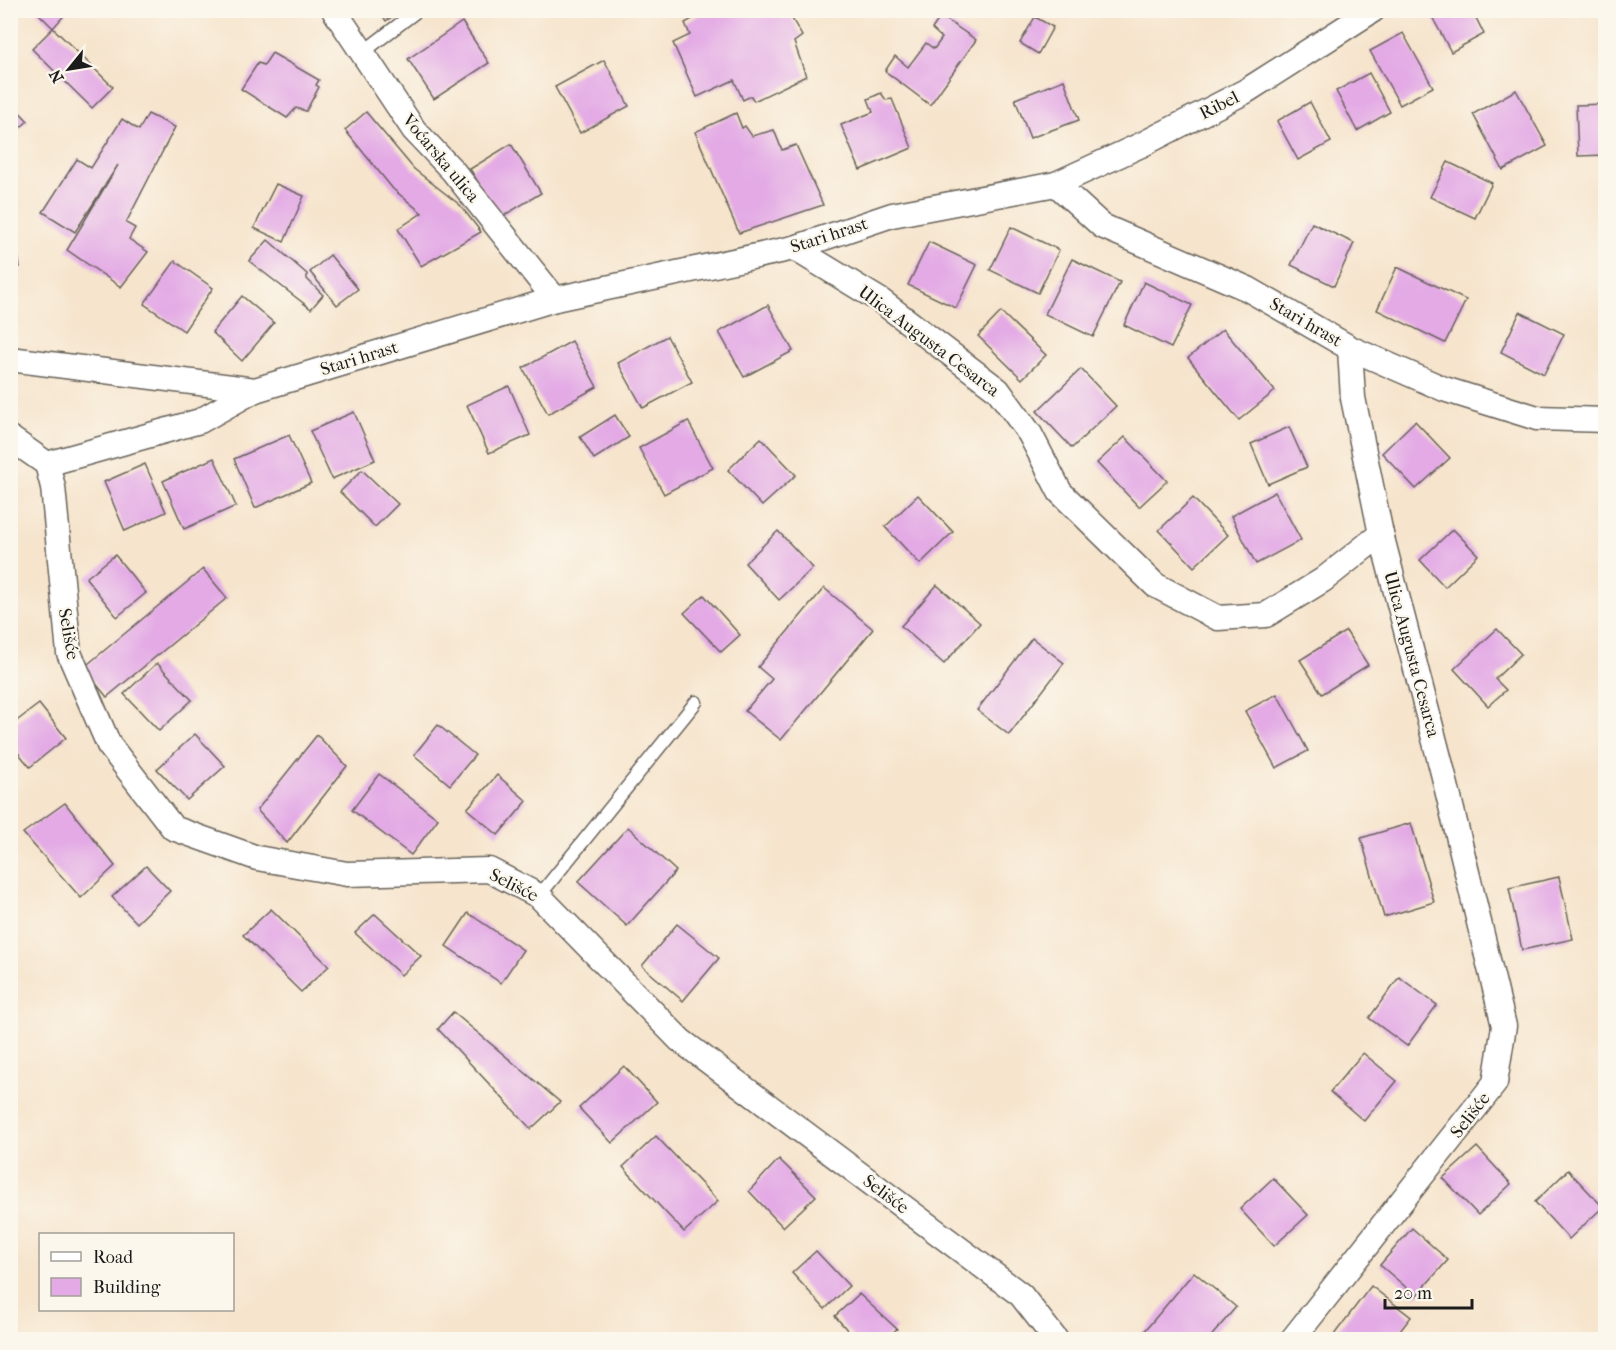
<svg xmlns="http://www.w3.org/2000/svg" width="1616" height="1350" font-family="'IM FELL French Canon',serif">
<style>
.building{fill:#e3aae5}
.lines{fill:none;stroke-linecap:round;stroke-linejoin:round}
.service-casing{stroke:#68625a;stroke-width:15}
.minor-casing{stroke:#68625a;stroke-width:27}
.service{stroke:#fff;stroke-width:12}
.minor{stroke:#fff;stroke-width:24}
.labels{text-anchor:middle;stroke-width:4.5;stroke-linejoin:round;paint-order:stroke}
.street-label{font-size:18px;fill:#1c1c1c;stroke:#fbf7ec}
</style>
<rect width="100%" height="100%" fill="#fbf7ec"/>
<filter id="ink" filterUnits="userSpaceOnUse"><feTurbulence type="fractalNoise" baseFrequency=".0167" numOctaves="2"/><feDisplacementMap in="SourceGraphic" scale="12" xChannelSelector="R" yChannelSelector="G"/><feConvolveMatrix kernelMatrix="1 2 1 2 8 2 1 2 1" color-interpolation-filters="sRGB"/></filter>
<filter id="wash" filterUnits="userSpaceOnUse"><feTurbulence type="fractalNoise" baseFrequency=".008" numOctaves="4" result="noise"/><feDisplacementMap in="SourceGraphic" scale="24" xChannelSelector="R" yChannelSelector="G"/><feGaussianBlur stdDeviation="1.35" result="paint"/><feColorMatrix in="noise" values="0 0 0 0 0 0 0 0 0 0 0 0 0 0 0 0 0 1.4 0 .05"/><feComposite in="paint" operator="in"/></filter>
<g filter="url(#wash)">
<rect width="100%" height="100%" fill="#f6e4cc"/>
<g id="blocks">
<g class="building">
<path d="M35,10h34l-16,18z"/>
<path d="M379,10h23l-16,11z"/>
<path d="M708,10h79l15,26 -8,6 12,34 -52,25 -3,-5 -8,4 -9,-20 -37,17 -24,-54 17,-8 -5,-12z"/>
<path d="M1434,10h38l12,24 -33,18 -21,-39z"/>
<path d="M941,16l35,24 -46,65 -45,-34 10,-15 13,11 18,-24 8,6 8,-11 -10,-9z"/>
<path d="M1035,17l18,10 -15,27 -18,-11z"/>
<path d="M462,22l27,41 -55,36 -26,-40z"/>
<path d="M53,28l60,59 -21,21 -60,-59z"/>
<path d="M1403,33l30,54 -33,18 -30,-54z"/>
<path d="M272,53l47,27 -3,5 3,2 -13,24 -10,-3 -9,10 -46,-29 17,-26 6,2z"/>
<path d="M604,60l25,46 -49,27 -25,-46z"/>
<path d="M1369,73l21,39 -33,19 -21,-40z"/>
<path d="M1064,80l15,40 -49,18 -15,-39z"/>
<path d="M1516,90l31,56 -44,24 -30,-56z"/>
<path d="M881,93l5,7 6,-1 20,49 -52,22 -19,-45 32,-13 -5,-13z"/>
<path d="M10,102l18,19 -18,15z"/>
<path d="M1310,102l21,40 -33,18 -21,-39z"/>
<path d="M1606,104v51l-28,1 -2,-51z"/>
<path d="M366,112l48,57 46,36 21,27 -60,34 -23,-37 24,-16 -29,-24 -48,-59z"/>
<path d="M736,113l6,15 3,-2 7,10 22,-6 8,20 14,-5 27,60 -84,28 -44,-101z"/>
<path d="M148,114l27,13 -49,96 9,5 -6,11 19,13 -27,35 -54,-37 51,-85 -43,67 -32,-20 34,-53 14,9 31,-49 17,11z"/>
<path d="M511,144l30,49 -41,25 -30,-49z"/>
<path d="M1448,162l44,21 -17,35 -45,-21z"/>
<path d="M276,184l28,12 -20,46 -30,-14z"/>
<path d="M10,218h2l8,49 -10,1z"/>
<path d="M1312,223l42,20 -20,43 -43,-21z"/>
<path d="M1011,227l48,23 -21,43 -48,-23z"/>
<path d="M268,240l39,34v5l16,16 -12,14 -62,-48z"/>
<path d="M929,242l48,23 -21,43 -48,-23z"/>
<path d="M330,255l28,34 -21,16 -27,-33z"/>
<path d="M1072,259l48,23 -27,55 -48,-23z"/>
<path d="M175,261l38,27 -29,43 -40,-27z"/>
<path d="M1397,267l69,33 -21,43 -68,-33z"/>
<path d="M1144,282l48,23 -21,43 -47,-23z"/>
<path d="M242,296l32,27 -32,38 -30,-29z"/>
<path d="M768,305l25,46 -49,26 -25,-45z"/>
<path d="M1001,312l45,43 -24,24 -44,-43z"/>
<path d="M1520,312l44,22 -20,40 -43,-22z"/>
<path d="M1223,329l52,62 -36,29 -51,-62z"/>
<path d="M667,336l25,46 -49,26 -25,-45z"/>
<path d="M572,341l25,46 -49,27 -25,-46z"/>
<path d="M1081,369l35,37 -44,42 -35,-37z"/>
<path d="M509,386l21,49 -41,18 -22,-48z"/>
<path d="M354,412l21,48 -43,19 -22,-48z"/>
<path d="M615,415l14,22 -35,22 -14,-22z"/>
<path d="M688,421l25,47 -49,26 -25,-46z"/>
<path d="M1415,421l35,37 -34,31 -34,-36z"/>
<path d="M1289,427l18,40 -39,17 -17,-40z"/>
<path d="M289,435l22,48 -56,25 -21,-49z"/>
<path d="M1125,437l42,44 -28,26 -42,-44z"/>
<path d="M761,438l35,37 -34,31 -34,-36z"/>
<path d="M214,458l22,48 -52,23 -21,-48z"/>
<path d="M145,464l21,48 -41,19 -21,-49z"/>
<path d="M362,470l36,34 -23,23 -35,-35z"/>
<path d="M1275,492l26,48 -45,24 -25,-48z"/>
<path d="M918,495l35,37 -33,32 -35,-37z"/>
<path d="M1193,498l35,37 -34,32 -35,-37z"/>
<path d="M1453,529l25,26 -33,32 -25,-27z"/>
<path d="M778,531l35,37 -34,32 -34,-37z"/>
<path d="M115,555l31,38 -29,24 -31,-39z"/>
<path d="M203,569l24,29 -120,99 -24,-29z"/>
<path d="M937,585l43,38 -36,41 -43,-38z"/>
<path d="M824,588l49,41 -92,111 -36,-29 27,-32 -14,-12z"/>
<path d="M704,595l36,40 -19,17 -37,-39z"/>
<path d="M1497,629l24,25 -26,25 11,11 -18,16 -34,-37z"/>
<path d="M1346,631l22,34 -46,29 -22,-34z"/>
<path d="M1032,638l32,25 -55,72 -32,-25z"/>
<path d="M157,663l35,37 -33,31 -35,-37z"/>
<path d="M1277,694l31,57 -32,17 -31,-57z"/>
<path d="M39,704l27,34 -36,29 -20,-24v-17z"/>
<path d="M438,725l37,30 -25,30 -36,-30z"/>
<path d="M195,734l30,32 -38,34 -30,-31z"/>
<path d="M317,735l30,31 -60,77 -30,-33z"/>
<path d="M379,774l59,45 -27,36 -59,-45z"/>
<path d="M497,775l30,26 -29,34 -31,-26z"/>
<path d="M65,803l50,63 -34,32 -58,-65z"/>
<path d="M1411,823l23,79 -50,15 -23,-79z"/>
<path d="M628,827l48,44 -49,55 -49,-44z"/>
<path d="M146,866l24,25 -33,32 -25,-26z"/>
<path d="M1559,877l14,62 -51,11 -13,-62z"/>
<path d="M271,909l58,57 -28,26 -58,-57z"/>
<path d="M468,913l55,37 -22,33 -55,-37z"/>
<path d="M375,914l46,42 -20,19 -46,-42z"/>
<path d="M677,924l42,34 -36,43 -41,-35z"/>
<path d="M1399,977l38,28 -30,41 -38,-28z"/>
<path d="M453,1012l107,90 -29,27 -93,-100z"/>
<path d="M1363,1053l34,28 -33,40 -34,-29z"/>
<path d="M624,1066l33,36 -45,41 -33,-35z"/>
<path d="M656,1136l62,65 -34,31 -61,-65z"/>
<path d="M1477,1147l34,37 -33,31 -35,-37z"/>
<path d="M779,1159l37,37 -33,31 -34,-36z"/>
<path d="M1568,1170l35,37 -34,32 -34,-37z"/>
<path d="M1273,1178l35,37 -34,31 -34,-37z"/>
<path d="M1412,1228l36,32 -32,36 -36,-31z"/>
<path d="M816,1251l33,35 -24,23 -33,-36z"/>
<path d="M1194,1272l42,35 -28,33h-71z"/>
<path d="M1371,1286l40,31 -18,23h-55l-5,-4z"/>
<path d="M859,1294l38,35 -14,11h-27l-21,-24z"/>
</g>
</g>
</g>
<g filter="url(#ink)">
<use href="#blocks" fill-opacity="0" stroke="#68625a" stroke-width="1.5"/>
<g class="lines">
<g class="service-casing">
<g id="service">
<path d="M362,53l56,-43"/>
<path d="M539,896l157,-194"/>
</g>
</g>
<g class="minor-casing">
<g id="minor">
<path d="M334,10l80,120 39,41 102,128"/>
<path d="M1056,184l87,-40 103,-53 127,-81"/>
<path d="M794,248l87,53 117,89 32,44 30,58 95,93 63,33 48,-3 57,-35 58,-46"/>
<path d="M10,359l245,31 300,-91 239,-51 98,-33 164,-31 46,42 146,63 102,59 94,41 93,29 69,2"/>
<path d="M10,438l37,26 6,23 16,166 40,92 64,83 84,30 90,16 142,-4 50,26 141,144 341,255 35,45"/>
<path d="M47,464l153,-43 55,-31"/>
<path d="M1292,1340l203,-257 9,-57 -61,-253 -62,-239 -28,-136 -3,-50"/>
</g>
</g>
<use href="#service" class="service"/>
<use href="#minor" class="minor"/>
</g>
</g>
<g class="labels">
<g class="street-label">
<text transform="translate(1219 105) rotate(-27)" y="6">Ribel</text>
<text transform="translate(441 158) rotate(50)" y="6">Voćarska ulica</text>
<text transform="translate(829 235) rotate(-18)" y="6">Stari hrast</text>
<text transform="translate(1306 322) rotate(30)" y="6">Stari hrast</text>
<text transform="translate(929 341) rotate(37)" y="6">Ulica Augusta Cesarca</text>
<text transform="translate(359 358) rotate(-17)" y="6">Stari hrast</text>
<text transform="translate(69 634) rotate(80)" y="6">Selišće</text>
<text transform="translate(1412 654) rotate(75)" y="6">Ulica Augusta Cesarca</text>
<text transform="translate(514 885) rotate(27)" y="6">Selišće</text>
<text transform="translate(1470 1115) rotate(-52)" y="6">Selišće</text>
<text transform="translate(886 1194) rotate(37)" y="6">Selišće</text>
</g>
</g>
<rect width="1616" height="1350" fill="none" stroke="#fbf7ec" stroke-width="36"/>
<rect x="39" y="1233" width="195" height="78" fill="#fbf7ec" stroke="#a29f99" stroke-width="1.5"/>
<rect x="51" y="1252" width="30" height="9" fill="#ffffff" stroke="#a29f99" stroke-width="1.5"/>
<text x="93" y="1263" font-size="18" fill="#1c1c1c">Road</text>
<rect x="51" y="1278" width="30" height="18" fill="#e3aae5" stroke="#a29f99" stroke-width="1.5"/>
<text x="93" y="1293" font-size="18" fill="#1c1c1c">Building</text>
<g transform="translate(69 69) rotate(240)" stroke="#fbf7ec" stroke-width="4.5" paint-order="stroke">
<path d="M0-4.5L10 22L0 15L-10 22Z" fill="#1c1c1c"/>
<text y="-9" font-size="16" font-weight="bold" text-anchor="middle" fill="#1c1c1c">N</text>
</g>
<path d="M1385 1299v9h87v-9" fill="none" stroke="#1c1c1c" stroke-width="3"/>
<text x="1394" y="1299" font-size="18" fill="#1c1c1c" stroke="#fbf7ec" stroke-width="4.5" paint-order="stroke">20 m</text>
</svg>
